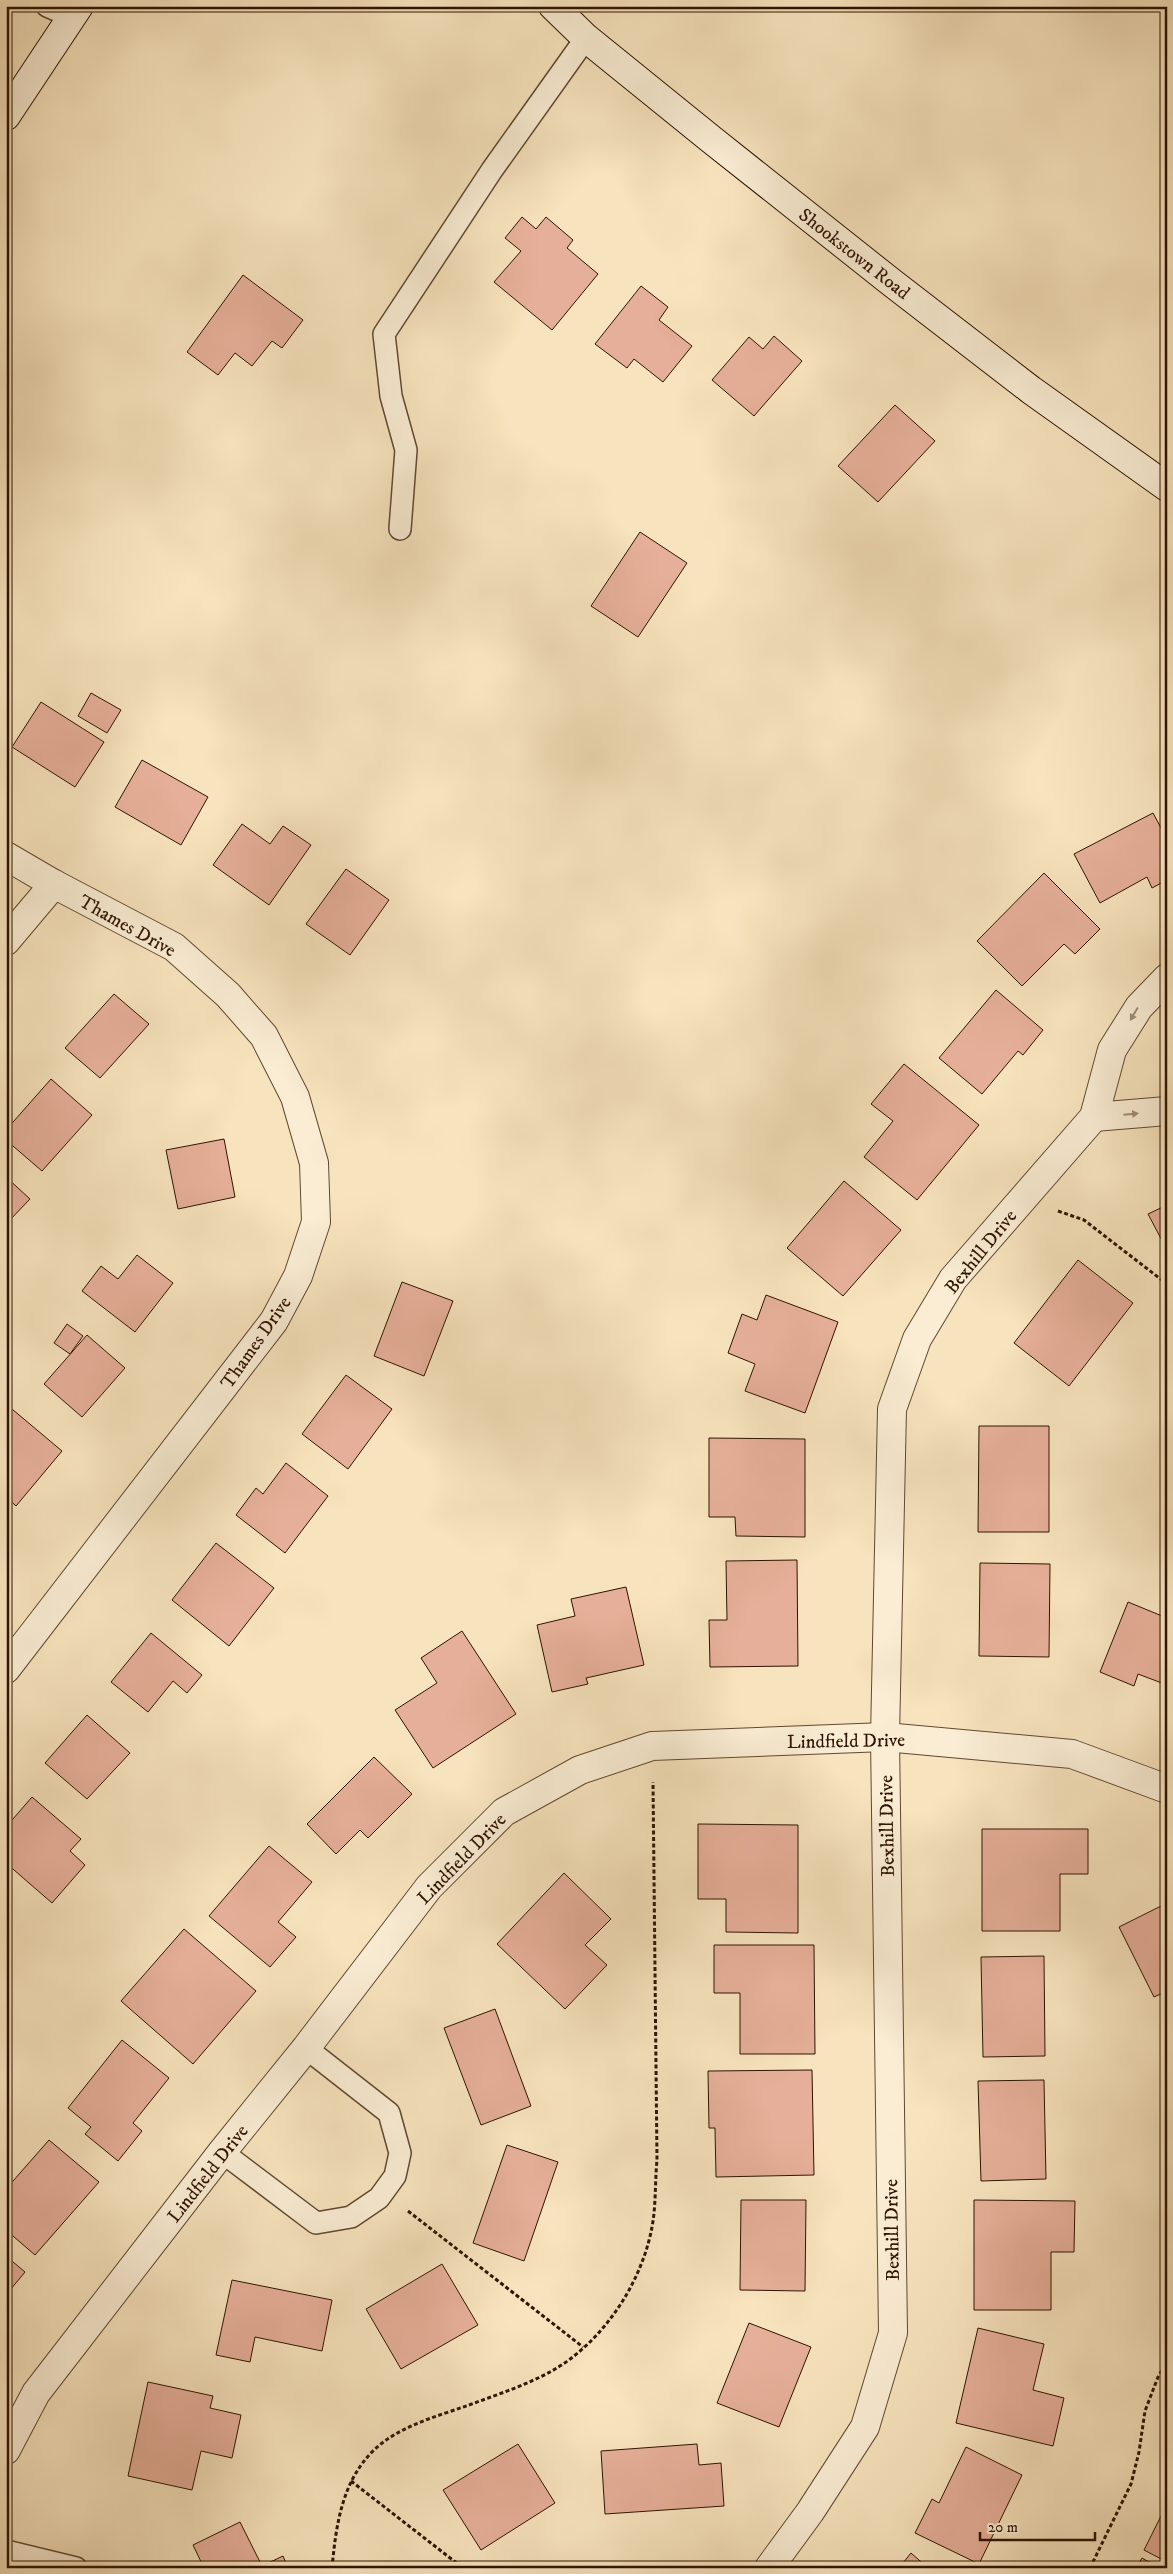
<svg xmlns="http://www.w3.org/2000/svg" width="1173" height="2574" font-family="'IM FELL DW Pica',serif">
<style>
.building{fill:#e6af99;stroke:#2e1400}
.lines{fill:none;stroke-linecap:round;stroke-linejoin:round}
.lane-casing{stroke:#60482f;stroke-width:24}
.street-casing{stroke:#60482f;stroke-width:30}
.secondary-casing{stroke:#2e1400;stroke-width:30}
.path{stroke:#2e1400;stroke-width:3;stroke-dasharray:4 2.5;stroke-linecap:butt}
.lane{stroke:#faedd4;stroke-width:21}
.street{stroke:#faedd4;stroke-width:28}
.secondary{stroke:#faedd4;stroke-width:28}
.oneway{fill:#9e8b75}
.labels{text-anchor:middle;stroke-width:5;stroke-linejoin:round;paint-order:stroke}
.street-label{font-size:19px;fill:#2e1400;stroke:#faedd4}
</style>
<rect width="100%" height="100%" fill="#f7e3bd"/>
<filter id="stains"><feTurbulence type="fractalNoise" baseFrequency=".004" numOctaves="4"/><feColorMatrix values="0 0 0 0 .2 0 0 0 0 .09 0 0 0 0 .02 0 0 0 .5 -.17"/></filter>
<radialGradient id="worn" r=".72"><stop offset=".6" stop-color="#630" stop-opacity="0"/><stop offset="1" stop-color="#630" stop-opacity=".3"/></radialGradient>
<g class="building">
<path d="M522,217l14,12 10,-12 27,23 -6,8 31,26 -46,56 -58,-48 27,-31 -16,-13z"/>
<path d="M243,275l60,45 -21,28 -10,-7 -20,25 -17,-13 -17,22 -31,-23z"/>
<path d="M641,286l27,21 -9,13 33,26 -29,36 -29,-23 -7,9 -32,-24z"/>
<path d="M774,336l28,25 -48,55 -42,-36 37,-43 14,12z"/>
<path d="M895,405l40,36 -57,61 -40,-36z"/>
<path d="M640,532l47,31 -49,74 -47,-31z"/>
<path d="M91,693l30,17 -14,23 -29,-17z"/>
<path d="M41,702l63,40 -29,45 -63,-40z"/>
<path d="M142,760l66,37 -27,48 -66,-38z"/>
<path d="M1153,813l14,26v41l-15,8 -5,-11 -47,26 -26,-49z"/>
<path d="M242,824l28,20 13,-18 28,19 -42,60 -56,-40z"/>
<path d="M346,869l43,31 -39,55 -44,-31z"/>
<path d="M1044,873l56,56 -25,25 -11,-10 -42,42 -45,-45z"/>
<path d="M996,990l47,40 -20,25 -5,-4 -36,43 -43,-36z"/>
<path d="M114,994l35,30 -49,54 -35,-30z"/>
<path d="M904,1064l75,61 -62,75 -53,-43 29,-36 -22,-17z"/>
<path d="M51,1079l41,36 -50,56 -36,-31v-10z"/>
<path d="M224,1139l11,58 -57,12 -12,-59z"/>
<path d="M6,1177l24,22 -24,25z"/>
<path d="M844,1181l57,49 -58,66 -56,-48z"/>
<path d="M1167,1205v45l-19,-36z"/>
<path d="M137,1255l36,28 -38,49 -53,-41 19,-25 17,13z"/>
<path d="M1078,1260l55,43 -64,83 -55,-43z"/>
<path d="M402,1282l51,19 -29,75 -50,-20z"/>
<path d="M766,1295l72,27 -33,91 -60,-22 10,-27 -27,-11 14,-39 15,6z"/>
<path d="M67,1324l16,12 -13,18 -16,-11z"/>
<path d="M87,1335l38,33 -43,49 -38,-33z"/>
<path d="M346,1375l46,34 -44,60 -46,-35z"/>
<path d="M6,1404l56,47 -46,55 -10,-9z"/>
<path d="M979,1426h70v106h-71z"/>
<path d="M709,1438l96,1v98l-69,-1 -1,-19h-26z"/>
<path d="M286,1463l42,33 -43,57 -49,-38 20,-27 7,6z"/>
<path d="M216,1543l58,45 -45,58 -57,-46z"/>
<path d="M797,1560l1,106 -88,1 -1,-47h18l-1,-59z"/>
<path d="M980,1563l70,1 -1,93 -70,-1z"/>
<path d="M626,1587l18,78 -58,13 2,6 -36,8 -15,-67 38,-9 -4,-17z"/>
<path d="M1128,1602l39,16v67l-29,-11 -4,12 -34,-14z"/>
<path d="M462,1631l54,83 -83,54 -38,-58 42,-27 -16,-25z"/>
<path d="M151,1633l51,42 -15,18 -14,-12 -25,31 -37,-30z"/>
<path d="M87,1715l43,38 -43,46 -42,-36z"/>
<path d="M374,1757l38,37 -44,44 -8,-8 -24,24 -29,-30z"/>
<path d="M32,1797l49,42 -11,12 15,14 -33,38 -46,-40v-36z"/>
<path d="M698,1824l100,1v108l-72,-1v-33h-28z"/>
<path d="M982,1829h106v45h-28v57h-78z"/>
<path d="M269,1846l43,36 -34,40 18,15 -26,30 -61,-51z"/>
<path d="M564,1873l47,46 -26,26 22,20 -42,44 -68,-65z"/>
<path d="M1167,1903v88l-13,6 -35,-70z"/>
<path d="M184,1929l72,62 -63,73 -72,-63z"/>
<path d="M714,1945h100l1,109h-75v-61h-26z"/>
<path d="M1044,1956l1,100 -62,1 -2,-100z"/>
<path d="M495,2009l36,97 -50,19 -37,-97z"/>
<path d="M122,2040l47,38 -36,45 9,8 -24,30 -33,-27 6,-7 -23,-19z"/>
<path d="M812,2070l2,105 -98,2 -1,-49h-6l-1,-57z"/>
<path d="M1044,2080l2,99 -65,2 -3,-100z"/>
<path d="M49,2140l50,42 -64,73 -29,-25v-41z"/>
<path d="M507,2145l51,17 -34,99 -51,-18z"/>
<path d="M741,2200h65l-1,91 -65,-1z"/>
<path d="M974,2200l101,1 -1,51h-23v58h-77z"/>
<path d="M6,2256l19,16 -19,23z"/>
<path d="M442,2264l36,61 -77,44 -35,-60z"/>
<path d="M232,2280l100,20 -10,51 -67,-14 -5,25 -34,-7z"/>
<path d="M749,2323l62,24 -32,80 -62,-24z"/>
<path d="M978,2328l66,16 -11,46 31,8 -11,48 -97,-23z"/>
<path d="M148,2382l65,14 -3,12 31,7 -9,43 -31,-7 -9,39 -64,-14z"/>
<path d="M518,2444l37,59 -74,47 -38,-60z"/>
<path d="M697,2444l2,21 22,-2 3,43 -119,8 -4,-63z"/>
<path d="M966,2447l56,28 -43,89 -64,-31 17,-34 7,4z"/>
<path d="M1167,2504v58l-23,-12z"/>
<path d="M240,2522l22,44 21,-10 5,12h-84l-11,-23z"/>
<path d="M911,2553l17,15h-29z"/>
<path d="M1142,2558l18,10h-24z"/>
</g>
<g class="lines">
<g class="lane-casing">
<g id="lane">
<path d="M47,6l25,11"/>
<path d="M400,529l6,-79 -15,-54 -7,-62 108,-164 94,-132"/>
<path d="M222,2152l94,71 35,-6 28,-19 16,-22 5,-23 -11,-40 -83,-65"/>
<path d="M6,2551l70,17"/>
</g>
</g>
<g class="street-casing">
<g id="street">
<path d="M6,856l48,28 120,63 54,48 36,41 31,61 19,66 2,59 -18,54 -24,45 -268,348"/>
<path d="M6,941l48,-57"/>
<path d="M1094,1117l73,-6"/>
<path d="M6,2450l30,-57 186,-241 84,-104 123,-161 75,-75 76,-42 72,-24 233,-9 187,17 95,35"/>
<path d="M769,2568l41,-56 55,-85 28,-94 -8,-596 7,-328 25,-70 36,-60 141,-162 18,-67 27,-43 28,-29"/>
</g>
</g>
<g class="secondary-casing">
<g id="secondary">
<path d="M553,6l33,32 126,102 179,142 140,108 136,97"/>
<path d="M6,116l73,-110"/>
</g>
</g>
<g class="path">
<path d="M1058,1211l26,9 83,64"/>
<path d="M408,2211l175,136"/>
<path d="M351,2481l112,87"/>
<path d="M332,2568c4,-43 10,-87 42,-118 25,-24 64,-34 95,-45 27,-10 55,-19 81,-33 53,-29 94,-91 103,-151 3,-20 2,-41 4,-61l-4,-378"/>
<path d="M1090,2568l41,-84 8,-32 6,-41 13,-34 9,-15"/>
</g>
<use href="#lane" class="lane"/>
<use href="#street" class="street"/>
<use href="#secondary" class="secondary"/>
</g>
<defs><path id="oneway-solid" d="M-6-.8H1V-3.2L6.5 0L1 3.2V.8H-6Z" transform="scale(1.25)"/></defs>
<g class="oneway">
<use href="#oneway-solid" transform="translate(1134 1014) rotate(121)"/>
<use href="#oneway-solid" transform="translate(1131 1114) rotate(-5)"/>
</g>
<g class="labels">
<g class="street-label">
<text transform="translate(855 253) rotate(38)" y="7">Shookstown Road</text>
<text transform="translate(128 925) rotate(29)" y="7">Thames Drive</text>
<text transform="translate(980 1251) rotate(-51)" y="7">Bexhill Drive</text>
<text transform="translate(255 1342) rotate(-55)" y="7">Thames Drive</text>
<text transform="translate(846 1740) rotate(-1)" y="7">Lindfield Drive</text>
<text transform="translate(886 1826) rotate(-91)" y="7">Bexhill Drive</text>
<text transform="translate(461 1858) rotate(-46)" y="7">Lindfield Drive</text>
<text transform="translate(207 2173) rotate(-52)" y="7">Lindfield Drive</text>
<text transform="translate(891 2230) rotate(-91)" y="7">Bexhill Drive</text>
</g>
</g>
<rect width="1173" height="2574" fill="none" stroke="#f7e3bd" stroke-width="25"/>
<rect x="8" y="8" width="1158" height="2559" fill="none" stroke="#2e1400" stroke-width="2.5"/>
<rect x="12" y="12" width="1148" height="2549" fill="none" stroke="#2e1400"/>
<path d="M980 2532v8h115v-8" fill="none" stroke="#2e1400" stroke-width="2.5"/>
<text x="988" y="2532" font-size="15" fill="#2e1400" stroke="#faedd4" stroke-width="4" paint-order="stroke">20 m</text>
<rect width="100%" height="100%" filter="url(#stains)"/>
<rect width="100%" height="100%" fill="url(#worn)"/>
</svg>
